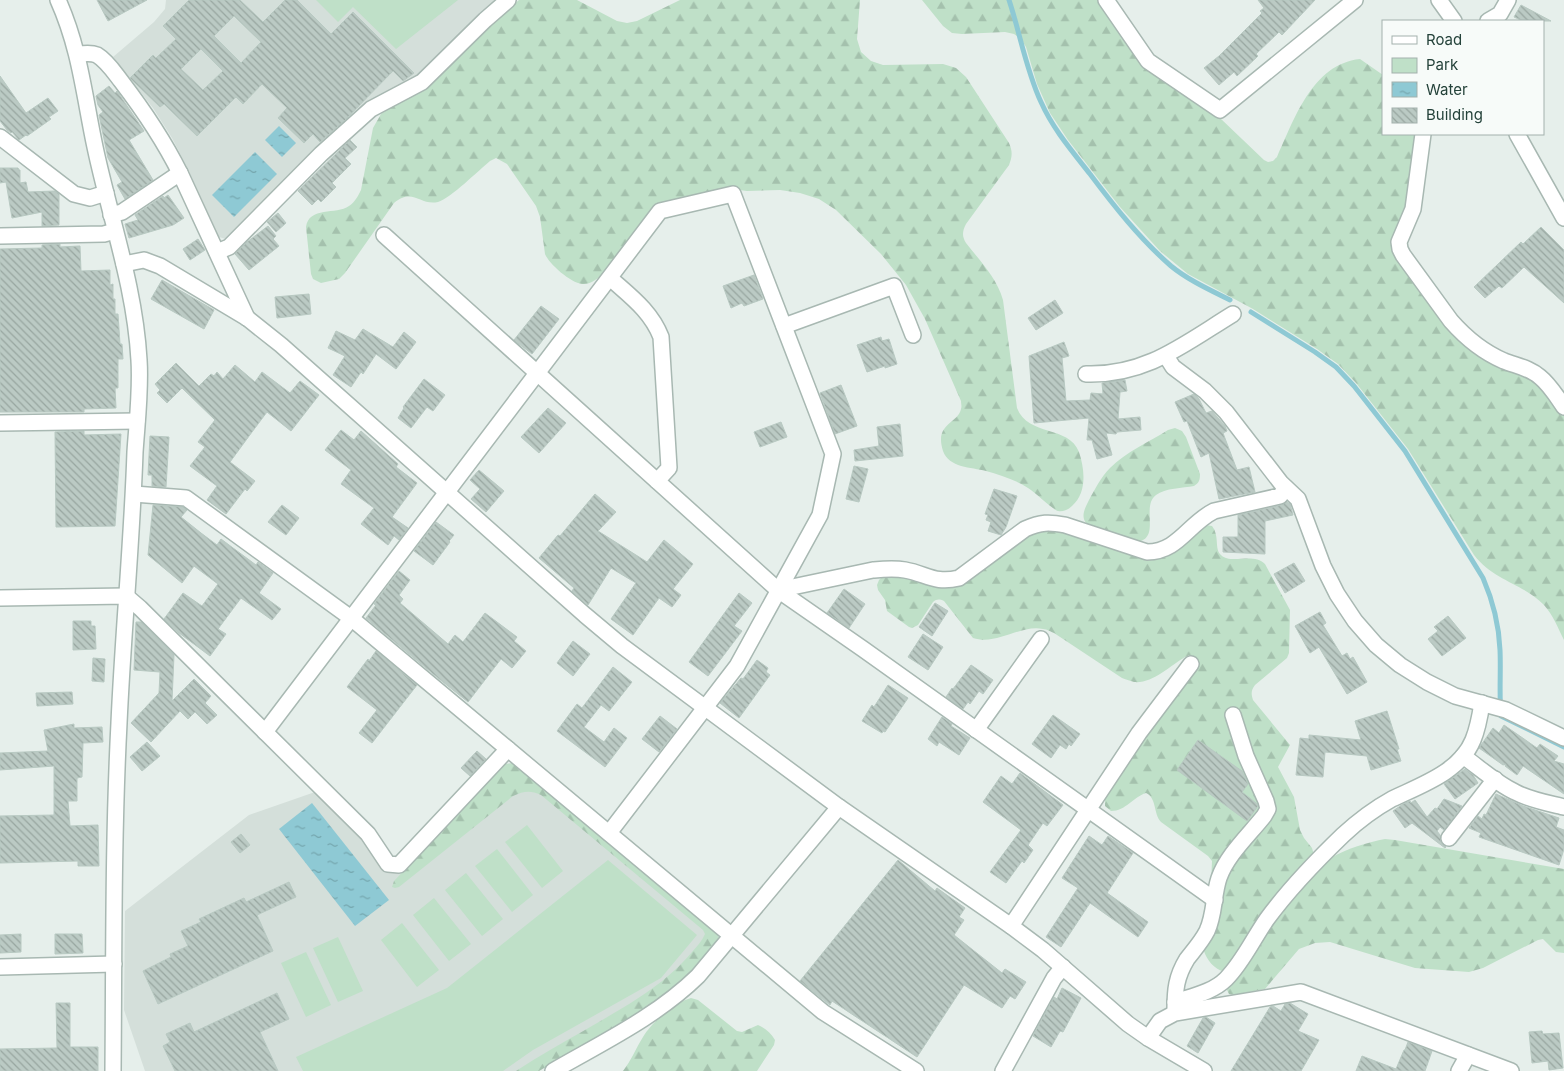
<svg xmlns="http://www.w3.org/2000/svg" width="1564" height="1071" font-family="Inter,sans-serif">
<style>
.built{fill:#d4dfda}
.green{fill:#bfe0c8}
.forest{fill:url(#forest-firs)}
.water{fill:url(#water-ripples)}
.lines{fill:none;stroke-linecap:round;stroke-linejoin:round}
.stream{stroke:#8ec9d4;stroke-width:5}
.building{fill:url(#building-back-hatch);stroke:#b8c9c2;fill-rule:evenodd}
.minor-casing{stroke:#a8b8b2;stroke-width:18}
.tertiary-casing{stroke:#a8b8b2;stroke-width:18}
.minor{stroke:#fff;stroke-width:15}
.tertiary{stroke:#fff;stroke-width:15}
</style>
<defs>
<pattern id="forest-firs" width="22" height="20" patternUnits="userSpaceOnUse" patternTransform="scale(1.25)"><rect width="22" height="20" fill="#bfe0c8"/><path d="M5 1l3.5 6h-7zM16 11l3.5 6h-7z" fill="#a4c1ad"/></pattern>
<pattern id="water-ripples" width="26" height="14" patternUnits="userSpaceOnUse" patternTransform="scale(1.25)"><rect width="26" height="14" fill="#8ec9d4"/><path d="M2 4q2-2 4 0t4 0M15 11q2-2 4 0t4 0" fill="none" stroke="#74a5ad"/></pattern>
<pattern id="building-back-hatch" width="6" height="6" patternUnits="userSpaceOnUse" patternTransform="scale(1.25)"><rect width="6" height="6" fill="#bbcac4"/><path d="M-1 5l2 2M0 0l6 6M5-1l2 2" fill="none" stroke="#98a6a0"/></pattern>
</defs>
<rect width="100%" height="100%" fill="#e6efeb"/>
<g class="built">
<path d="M166,0h330l-16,14 -62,62 -51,27 -52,46 -89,90 -7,-2 -31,-68 -16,-31 -19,-30 -40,-51 41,-35 11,-13z"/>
<path d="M513,763l206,177 -27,31 -153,100h-394l-21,-61 1,-99 124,-96 66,-23 47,47 22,32 18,1 103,-108z"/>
</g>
<g class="green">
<path d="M316,0h142l-62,49 -43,-42 -15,15z"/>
<path d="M527,825l36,46 -21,17 -37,-46z"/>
<path d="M497,849l36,46 -21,17 -37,-46z"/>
<path d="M608,860l89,75 -36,43 -128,72 -30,21h-200l-7,-14 151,-69z"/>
<path d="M466,873l37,46 -21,17 -37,-46z"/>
<path d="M434,898l37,46 -22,17 -36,-46z"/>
<path d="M402,923l37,47 -22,17 -36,-47z"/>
<path d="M338,937l25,54 -25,11 -25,-54z"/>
<path d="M306,952l25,53 -25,12 -25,-54z"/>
</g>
<g class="forest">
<path d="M519,0h58l40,21 10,2 10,-2 43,-21h180l-3,39 4,13 10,9 12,4 60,-1 13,4 10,9 43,66c4,9 3,14 0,22l-43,59c-4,8 -4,12 0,19 14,18 31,35 37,57l14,108c11,29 52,17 62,44 6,18 8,41 -7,54 -3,3 -8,6 -14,5 -5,-1 -22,-18 -30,-23 -12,-8 -28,-13 -42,-17 -15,-4 -37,-3 -43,-20 -9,-28 15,-27 18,-42 1,-3 0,-5 0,-8l-36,-82 -19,-34 -25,-31 -45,-44 -17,-11 -19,-6 -20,-3 -33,1 -23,-3 -68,17 -52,68c-6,5 -13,12 -22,11 -11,-1 -33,-20 -37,-30l-5,-37 -4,-11 -29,-42 -11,-6 -6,3c-11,9 -39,37 -52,41 -18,4 -25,-15 -44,1l-49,70 -6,6 -18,4 -8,-4 -2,-5 -5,-47c3,-21 30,-12 43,-21 6,-4 9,-10 12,-16l12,-62 8,-14 8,-6 38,-20 62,-63z"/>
<path d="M922,0h176l45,65 77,53 44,42 4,2 5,-1 4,-4c17,-37 35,-93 83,-98l23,16v59h35l-9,67 -12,32 50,91 79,50 19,14 19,28v224c-6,-12 -11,-25 -20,-35 -20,-21 -50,-24 -70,-50l-66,-106 -52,-66 -18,-19 -21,-15 -64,-40 -65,-35 -28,-23 -40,-44 -52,-67 -18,-27 -13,-29 -11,-37 -5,-8 -7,-5 -9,-2 -43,2 -10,-1 -9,-7z"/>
<path d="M1175,428l7,3 4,6 14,37c0,6 -1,9 -6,12 -11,2 -29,2 -38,9 -16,12 7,46 -22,47 -11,-4 -40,-11 -47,-18 -7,-7 -2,-16 2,-24 6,-11 12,-23 21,-32 16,-16 39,-26 58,-38z"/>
<path d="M1206,525l6,1c8,10 2,23 9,29 10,10 32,-3 44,9l25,46 -1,43 -2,5 -32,27c-4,5 -4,9 -2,15l37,45 -12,22 16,30 6,33 4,8 8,10 2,7 -87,114 -4,2c-8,-1 -17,-12 -19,-20l7,-67 1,-23 -4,-5 -47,-34c-8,-9 -4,-24 -15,-29 -13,4 -20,18 -35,18l-6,-5v-7l3,-8 86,-133 -4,-3 -5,2c-15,9 -33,27 -51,25 -4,-1 -9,-3 -12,-4l-68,-45c-3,-1 -7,-4 -11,-4 -22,-5 -46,17 -70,9l-29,-37c-5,-2 -7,-2 -11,1l-15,23 -6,3 -3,-1 -22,-16 -2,-11 -7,-10 -1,-5 2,-5 4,-4h20l29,9 14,2 16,-3 66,-50 24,-6 94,31c28,-1 40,-17 60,-34z"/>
<path d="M513,763l205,171 1,6 -27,31 -12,12 -13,11 -29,19 -99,58h-23c23,-15 46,-28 69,-41 39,-23 78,-43 107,-78 5,-6 10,-11 13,-18l-2,-4 -162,-135c-11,-5 -17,-4 -28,1l-114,91 -4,1 -3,-1 2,-6 111,-117z"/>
<path d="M1385,839l10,1 169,29v84l-8,-1 -13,-13 -5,1 -55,28 -14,4 -54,-4 -85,-26 -15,1 -16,6 -34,40 -31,6 -5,-1 -2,-4 1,-4c25,-36 49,-71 79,-104 7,-8 15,-18 24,-24 14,-9 38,-16 54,-19z"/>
<path d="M691,998l7,2 39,31 5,1 16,-7c7,3 13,8 17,15l-1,5 -17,26h-134c8,-10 13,-23 20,-34 9,-15 32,-35 48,-39z"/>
</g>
<g class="water">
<path d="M279,126l17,17 -14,14 -17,-17z"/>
<path d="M255,152l22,22 -43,43 -22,-22z"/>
<path d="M312,803l77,97 -34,26 -76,-97z"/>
</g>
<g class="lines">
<g class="stream">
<path d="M1009,0c11,33 17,70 32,102 12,27 31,49 49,72 24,32 50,65 81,92 17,14 39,24 59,34"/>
<path d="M1251,312l64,40 21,15 18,19 51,65 78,127c10,23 16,47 17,72 1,22 -1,44 1,66l63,31"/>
</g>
</g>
<g class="building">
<path d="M97,0h50l-39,21z"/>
<path d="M189,0h51l23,22 22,-22h12l34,34 22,-22 61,61 -11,8 -10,-10 -48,49 -25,22 -7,-8 -9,9 -26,-25 9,-10 -25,-24 -19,20 -7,-7 -39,39 -33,-32 -4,3 -30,-29 23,-23 3,3 20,-19 -13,-13zM234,16l27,26 -20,21 -27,-27zM201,49l22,22 -20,19 -22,-21z"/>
<path d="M1258,0h57l-33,35 -3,-3 -23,22 2,2 -21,20 -3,-4 -15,13 -15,-17 15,-12 43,-43 -2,-2 4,-3z"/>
<path d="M1521,5l30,16h-28l-9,-4z"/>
<path d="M0,76l26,37 22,-15 10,13 -9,6 2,2 -24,17 -1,-1 -7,5 -7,-8 -1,1 -4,-3 -7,-9z"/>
<path d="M109,86l6,7 2,-2 27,40 -15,9 24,40 -28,19 -8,-14 5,-3 -14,-24 -9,-43 4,-3 -5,-7 -2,-9z"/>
<path d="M350,140l7,7 -12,11 6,6 -19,19 4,4 -15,15 -3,-3 -6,6 -14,-14z"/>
<path d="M0,168h18l1,2h1v13l6,-1 2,10 27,-1 4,3v31l-17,1v-14l-30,6 -6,-36 -6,1z"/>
<path d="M168,195l16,23 -11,7 -44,13 -4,-14 13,-4 -3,-5 28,-19 1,2z"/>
<path d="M278,213l8,10 -10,9 -9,-10z"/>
<path d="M268,226l8,10 -3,3 6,7 -30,24 -14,-16 12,-12z"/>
<path d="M1541,227l23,23v53l-40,-36 -22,21 -3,-2 -14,12 -11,-11 47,-45 2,2z"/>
<path d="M198,239l7,11 -15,10 -7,-11z"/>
<path d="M60,244v3l20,-1 1,25 29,-1v15l3,-1v15h2v15h3l2,30h2l1,15h-5v29h-3l1,20 -32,1v3h-84v-163l42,-1v-3z"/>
<path d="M754,275l9,24 -19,7 -2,-3 -11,5 -8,-22z"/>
<path d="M162,280l52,30 -10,19 -53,-30z"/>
<path d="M309,294l2,20 -34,4 -2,-21z"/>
<path d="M1055,300l8,13 -27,17 -8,-12z"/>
<path d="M541,306l18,13 -27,35 -18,-14z"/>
<path d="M363,329l30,18 11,-15 12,10 -20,27 -20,-15 -13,20 -2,-2 -10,15 -18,-12 12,-19 -17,-8 8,-17 19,9z"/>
<path d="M881,337l1,4 7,-2 8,25 -12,4v-2l-18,6 -10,-27z"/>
<path d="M1064,342l5,14 -7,2 4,43 24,-1 1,-7 12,1 -1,-11 23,-3 2,11 -7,1 -2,27 22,-2 1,13 -24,2 -1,2 -10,-1 6,22 -15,4 -5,-19h-5l2,-22 -55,5 -5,-67z"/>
<path d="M176,363l23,23 12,-12 3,2 3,-4 6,7 12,-14 20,17 7,-10 28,21 10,-12 19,14 -28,36 -24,-19 -15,20 -22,30 25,19 -8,10 -2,-2 -19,25 -19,-14 10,-14 -27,-20 15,-19 -7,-5 17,-22 -33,-32 -15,15 -10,-10 3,-3 -5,-6z"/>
<path d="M424,379l21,16 -12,16 -6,-4 -16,21 -13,-10 6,-10 -1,-1z"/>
<path d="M841,385l16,41 -22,8 -15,-41z"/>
<path d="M1194,394l5,5 7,14 6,-2 13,15 2,5 -4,2 14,37 12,-3 6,25 -36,7 -10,-46 -8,4 -14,-36 -3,1 -9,-20z"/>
<path d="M548,408l18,15 -27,30 -18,-16z"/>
<path d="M781,422l6,15 -27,10 -6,-15z"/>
<path d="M900,424l3,32 -48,5 -1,-11 25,-4 -2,-19z"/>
<path d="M341,430l13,10 7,-9 37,33 -2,3 21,16 -25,34 16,11 -9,12 -5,-4 -6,9 -27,-21 13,-16 -33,-24 10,-14 -26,-20z"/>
<path d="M84,431v4l37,-1 -6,92 -59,1 -1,-95z"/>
<path d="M150,436l19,1 -3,50 -14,-1v-11h-4z"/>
<path d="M854,466l14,3 -9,33 -13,-3z"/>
<path d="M479,470l25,21 -18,21 -15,-13 9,-10 -10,-9z"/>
<path d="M994,489l23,7 -11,31 -5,8 -13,-4 3,-9 -5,-2 2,-5 -3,-1z"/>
<path d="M595,494l21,18 -18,19 49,31 17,-22 29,24 -20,25 8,6 -9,12 -13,-9 -26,37 -22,-16 25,-36 -25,-15 -23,37 -16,-14 2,-3 -35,-30 19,-23 2,1z"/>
<path d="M1287,502l3,2 3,11 -28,6v33l-42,-2v-15h15v-22l44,-10z"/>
<path d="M153,505l30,2 4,3 -6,7 20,16 16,12 4,-6 35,26 2,-3 15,11 -14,20 22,16 -9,11 -31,-22 -23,31 8,5 -16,22 -31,-23 -15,-14 19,-26 19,13 16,-22 -24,-18 -12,17 -34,-28z"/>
<path d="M282,505l17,13 -13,17 -18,-13z"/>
<path d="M436,522l18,13 -5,6 1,1 -17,23 -19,-14z"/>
<path d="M1294,563l11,18 -20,12 -11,-19z"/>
<path d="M399,571l11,9 -11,15 4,4 -3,4 48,41 7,-9 8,7 22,-29 32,24 -3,4 12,10 -14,17 -11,-9 -33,43 -30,-24 -72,-60 10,-13 -2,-1z"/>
<path d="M844,589l21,15 -16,24 -22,-15z"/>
<path d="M739,593l13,10 -18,23 8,5 -34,45 -19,-14z"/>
<path d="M935,603l13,8 -16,25 -13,-9z"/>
<path d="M1320,612l6,11 -3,2 19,31 5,-3 3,6 3,-2 14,25 -20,12 -28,-47 -9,6 -15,-27z"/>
<path d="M1448,616l18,22 -24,18 -14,-17 10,-8 -4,-4z"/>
<path d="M73,621h18v5h4l1,23 -23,1z"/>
<path d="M136,622h5l33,33 -2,46 22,-22 17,17 -6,7 12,12 -10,9 -12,-12 -7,7 -8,-8 -29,31 -20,-19 28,-30 1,-21 -26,-2z"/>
<path d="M923,634l20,13 -15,23 -20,-13z"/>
<path d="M573,641l17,13 -17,22 -16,-13z"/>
<path d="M376,651l41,34 -45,58 -13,-10 18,-23 -30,-23 21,-28 1,2z"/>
<path d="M93,658l12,1 -1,23 -12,-1z"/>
<path d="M757,660l11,8 -2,4 4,3 -31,43 -19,-15 21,-25 2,1z"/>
<path d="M971,665l22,15 -10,14 -4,-3 -9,13 -2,-2 -5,7 -17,-12 6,-9 1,1z"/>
<path d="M613,667l19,15 -23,29 -8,-6 -17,22 20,15 10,-14 13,10 -22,29 -48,-36 20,-27 5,4z"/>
<path d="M888,685l20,13 -23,34 -2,-1 -1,2 -20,-12 10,-16 2,2z"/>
<path d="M72,692l1,12 -36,2 -1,-13z"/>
<path d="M1387,711l12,38h-2l4,12 -30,9 -4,-14 -42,-4 -2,25 -27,-2 4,-37 9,1v-4l52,5 -6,-19z"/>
<path d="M1053,715l27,19 -9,12 -2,-2 -3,5 -6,-4 -9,13 -19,-14z"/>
<path d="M660,716l17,13 -18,23 -17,-13z"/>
<path d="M942,717l10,7 -1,2 19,12 -11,17 -20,-13 -2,4 -9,-7z"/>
<path d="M74,724v4l28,-1 1,15 -20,1 -1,34 -5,1v23h-9l2,25 28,-1 1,41h-21v-5l-78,2v-47l54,-1v-49l-54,4v-17l48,-2 -4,-21z"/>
<path d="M1504,725l33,23 3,-4 18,12 -4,5 10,3v30l-41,-28 -6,9 -12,-9 1,-2 -3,1 -24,-17 14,-20 6,5z"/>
<path d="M1198,740l44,31 6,13 -6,8 14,11 2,3 -11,15 -70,-51z"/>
<path d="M147,742l13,14 -18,15 -12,-14z"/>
<path d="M477,751l9,8 -16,17 -9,-8z"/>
<path d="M1465,769l8,6 5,8 -23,16 -11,-15z"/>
<path d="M1020,773l43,32 -16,21 -4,-3 -15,22 5,5 -9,13 -2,-2 -16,22 -16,-11 31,-42 -38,-28 18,-26 11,8z"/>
<path d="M1496,794l27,12 36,12 -3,9 8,3v19l-5,16 -80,-28 2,-4 -12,-5 9,-12 4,3 2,-5 2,1z"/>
<path d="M1444,799l18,7 -18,24 -4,-3 -3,4 3,4 1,7 5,5 -1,1 -33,-25 -7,5 -12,-17 10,-7 7,-3 1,2 4,-3 12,17 8,-9 2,1z"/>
<path d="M241,834l9,11 -10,8 -9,-11z"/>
<path d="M1089,836l13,9 6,-9 25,17 -26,40 41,29 -10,15 -48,-34 -29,44 -15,-10 32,-49 -16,-10z"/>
<path d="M898,860l37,31 2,-3 28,20 -6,9 5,3 -10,15 48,38 3,-4 21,13 -11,17 -5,-3 -8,12 -38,-23 -47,72 -85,-56 -2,4 -30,-24z"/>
<path d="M289,882l7,15 -39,18 16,36 -115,53 -15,-33 28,-14 -1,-3 18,-8 -7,-15 20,-9 -2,-3 45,-21 2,4z"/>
<path d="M21,934v18l-21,1v-18z"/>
<path d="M55,934h27l1,19 -28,1z"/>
<path d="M1062,988l19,10 -18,34 -3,-1 -9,16 -18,-11 21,-39 3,2z"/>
<path d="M277,993l12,26 -29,13 18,39h-103l-12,-25 7,-4 -4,-8 24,-11 4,9z"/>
<path d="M56,1003h14v44h28v24h-98v-22l57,-1z"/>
<path d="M1290,1003l18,11 -10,17 21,9 -18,31h-70l39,-64 3,-1 8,5 4,-7z"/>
<path d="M1206,1017l9,6 -17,30 -11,-7 16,-28z"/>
<path d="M1542,1031l1,3 16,-1 4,35 -14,2 -1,-9 -16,2 -3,-31z"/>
<path d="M1408,1042l24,9 -7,20h-69l6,-15 34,13 8,-19h1z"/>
</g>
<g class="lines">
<g class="minor-casing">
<g id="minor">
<path d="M1106,0l42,61 72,49 135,-110"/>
<path d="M1488,21l12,-7 8,-14"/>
<path d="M78,54c6,0 12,-2 19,1 10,6 17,17 24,26 23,30 42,58 59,92"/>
<path d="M1423,134l-10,75 -14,33 1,7 3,6 48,66c15,17 32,31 53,40 13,5 26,7 36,16 10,8 17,20 24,30"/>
<path d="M0,137l74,57 16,4 16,-5"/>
<path d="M111,215l11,-3 58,-39 67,145"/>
<path d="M384,235l394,355 85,59 352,251"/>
<path d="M217,252l12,-5 92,-93 50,-45 51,-27 63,-62 23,-20"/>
<path d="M124,264l20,-4 16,6 87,52"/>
<path d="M610,278c20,18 41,33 51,59l8,131 -12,13"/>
<path d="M784,326l110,-40 19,49"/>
<path d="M1166,356l7,11 32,24 21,21 55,71 17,16 25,67 14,28 18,27 21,24 24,20 27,17 28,14 51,14 58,28"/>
<path d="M1086,374c60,2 98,-30 147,-60"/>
<path d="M0,423l137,-2"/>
<path d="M134,494l52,4 165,120 472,394 93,59"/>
<path d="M778,590l95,-20c11,-1 21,-2 32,0 22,4 30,14 54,8l66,-49c16,-7 24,-7 40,-4l82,27c31,0 41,-28 67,-41l66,-15 6,-8"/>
<path d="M0,598l126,-2 14,12 228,226 20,30 11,1 109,-116"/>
<path d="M976,730l65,-91"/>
<path d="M265,732l395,-521 73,-17 100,260 -13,61 -83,151 -128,167"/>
<path d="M1463,756c17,12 33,27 52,36 15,8 33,11 49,15"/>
<path d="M1449,838l46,-59"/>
<path d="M1011,926l128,-193 52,-69"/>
<path d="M0,967l114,-3"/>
<path d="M1175,1002c18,-6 38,-10 51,-23 17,-17 27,-40 41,-60 22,-30 49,-58 76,-84 15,-14 31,-26 49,-36 29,-14 68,-27 81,-59 5,-12 7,-24 9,-37"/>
<path d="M1175,1010c0,-20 1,-33 12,-51 7,-9 15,-18 20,-28 8,-17 6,-35 12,-53 8,-23 30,-43 45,-62l4,-7 -2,-8 -20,-45 -13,-41"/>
<path d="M1148,1038l12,-17 15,-8 126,-21 210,79"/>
<path d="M553,1071c50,-29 103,-54 145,-95l141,-169"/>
<path d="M1003,1071l51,-93 9,-11"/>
<path d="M1459,1071l9,-16"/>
</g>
</g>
<g class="tertiary-casing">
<g id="tertiary">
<path d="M58,0c22,49 26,95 37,147 15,71 40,140 44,213 2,30 -2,62 -4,92 -3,90 -12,181 -16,271 -6,116 -5,232 -6,348"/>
<path d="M1439,0l15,21"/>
<path d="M1517,134l47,84"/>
<path d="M0,236l104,-2 11,-3"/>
<path d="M247,318l34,27 304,270 37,31 217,161 172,119 32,24 85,74 20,14 56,33"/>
</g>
</g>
<use href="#minor" class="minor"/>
<use href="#tertiary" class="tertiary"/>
</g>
<rect x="1382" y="20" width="162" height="115" fill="#f7fbf9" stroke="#a3b1ad"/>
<rect x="1392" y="36" width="25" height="8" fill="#ffffff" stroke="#a3b1ad"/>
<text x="1426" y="45" font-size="15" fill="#24423a">Road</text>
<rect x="1392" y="58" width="25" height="15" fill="#bfe0c8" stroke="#a3b1ad"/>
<text x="1426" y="70" font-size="15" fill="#24423a">Park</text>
<rect x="1392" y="82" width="25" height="15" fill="url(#water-ripples)" stroke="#a3b1ad"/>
<text x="1426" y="95" font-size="15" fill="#24423a">Water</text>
<rect x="1392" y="108" width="25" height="15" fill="url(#building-back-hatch)" stroke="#a3b1ad"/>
<text x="1426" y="120" font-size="15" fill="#24423a">Building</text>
</svg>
